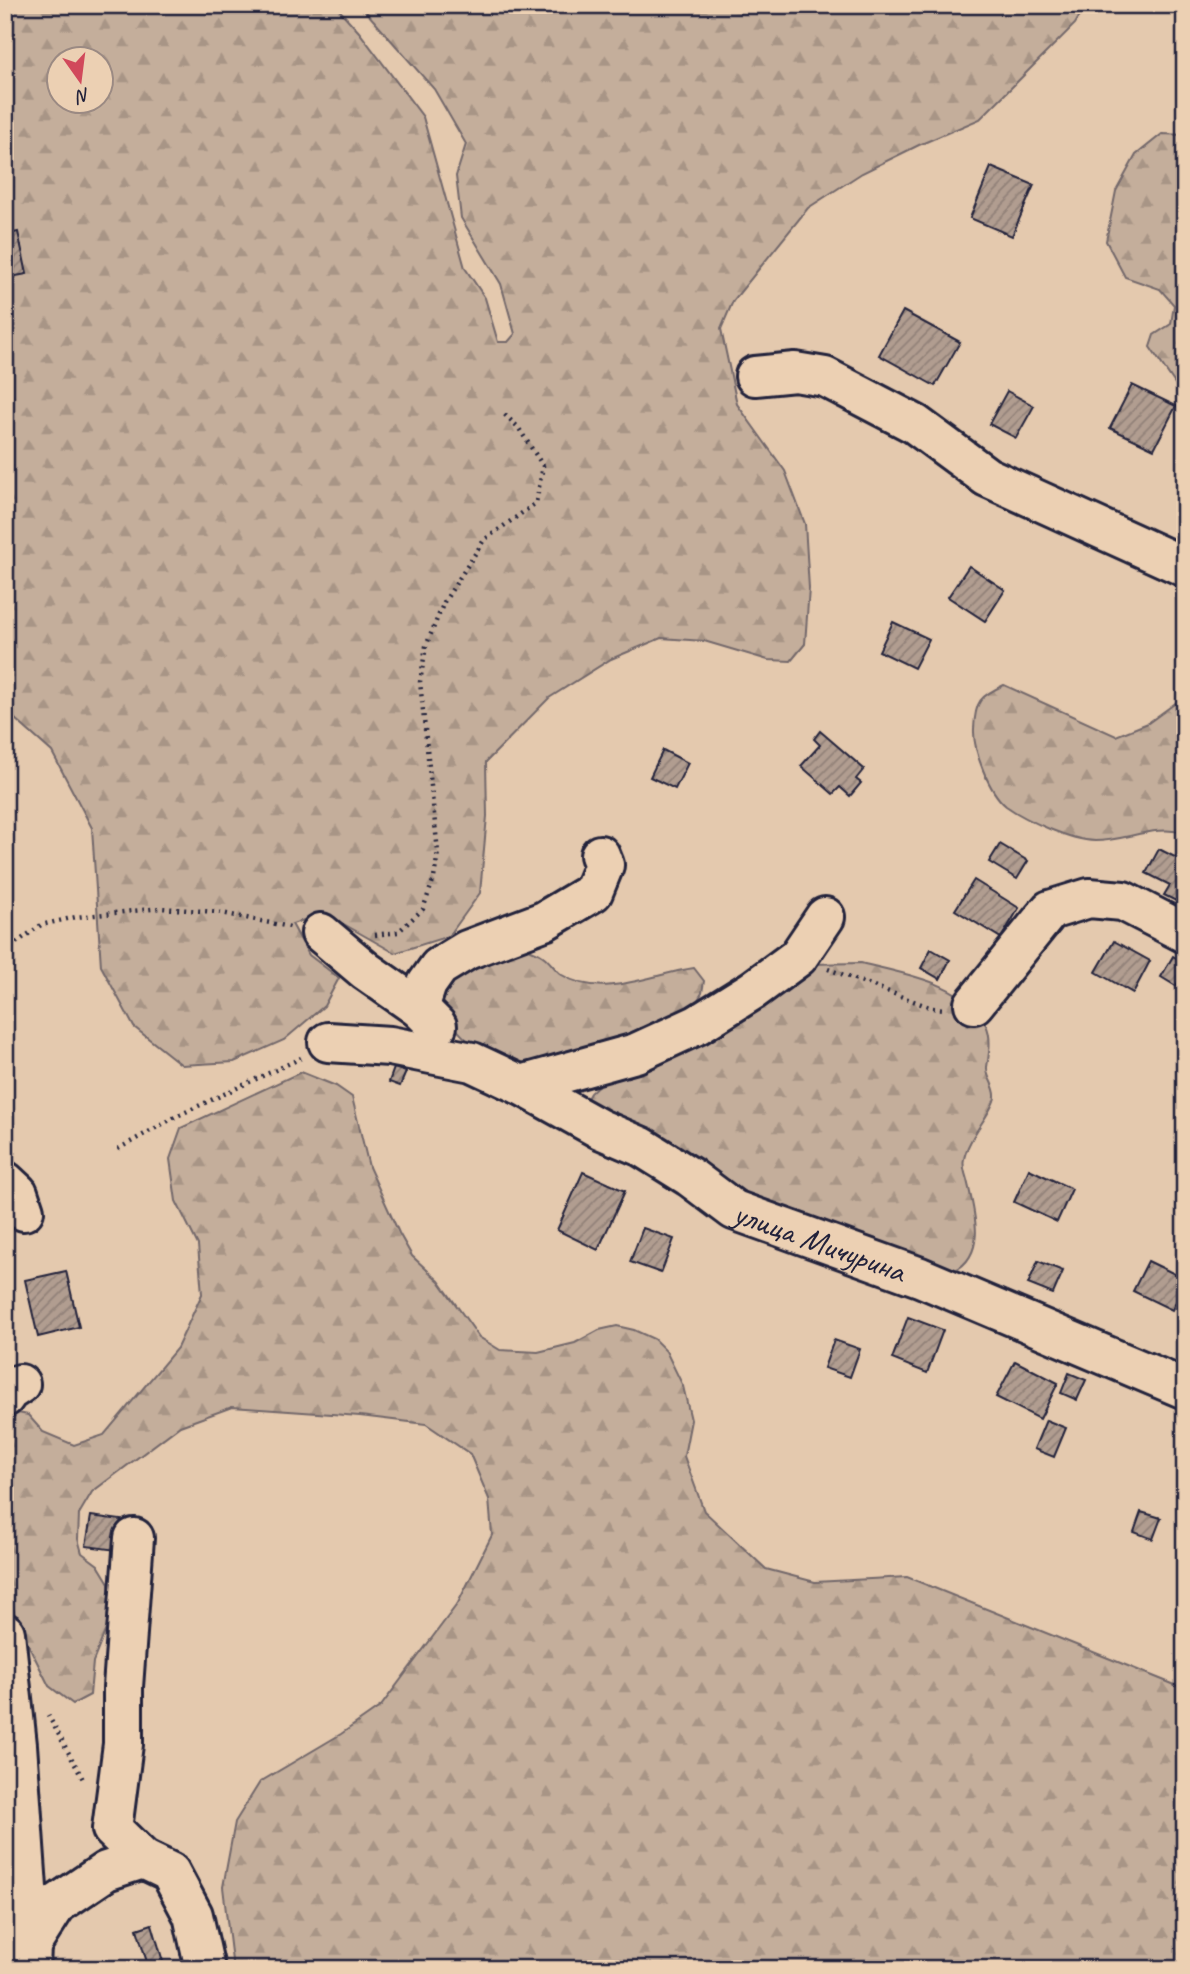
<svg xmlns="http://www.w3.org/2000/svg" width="1190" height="1974" font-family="Caveat,sans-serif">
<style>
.forest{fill:url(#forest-firs);stroke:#73686b;stroke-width:2;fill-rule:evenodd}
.building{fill:url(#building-hatch);stroke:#22223b;stroke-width:2}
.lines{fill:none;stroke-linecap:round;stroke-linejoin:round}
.minor-casing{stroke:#22223b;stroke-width:44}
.path{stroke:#22223b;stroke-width:4.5;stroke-dasharray:2 5;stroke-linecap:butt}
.minor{stroke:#ecd0b3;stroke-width:38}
.labels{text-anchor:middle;stroke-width:6;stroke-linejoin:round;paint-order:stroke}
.street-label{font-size:33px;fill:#22223b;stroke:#ecd0b3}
</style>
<defs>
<pattern id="forest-firs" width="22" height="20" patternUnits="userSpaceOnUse" patternTransform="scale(1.75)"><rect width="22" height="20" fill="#c4ae9b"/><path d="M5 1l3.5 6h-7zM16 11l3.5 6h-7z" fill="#a89586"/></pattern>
<pattern id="building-hatch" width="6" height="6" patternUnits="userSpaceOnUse" patternTransform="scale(1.75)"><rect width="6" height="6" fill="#b19d90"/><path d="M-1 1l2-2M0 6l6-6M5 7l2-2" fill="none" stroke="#908077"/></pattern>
</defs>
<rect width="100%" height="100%" fill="#e4c9ae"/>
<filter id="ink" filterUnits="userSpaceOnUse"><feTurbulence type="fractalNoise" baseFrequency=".0143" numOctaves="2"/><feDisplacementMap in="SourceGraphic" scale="14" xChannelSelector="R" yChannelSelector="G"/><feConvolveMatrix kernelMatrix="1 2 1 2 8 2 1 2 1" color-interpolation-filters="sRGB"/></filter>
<g filter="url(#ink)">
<g class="forest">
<path d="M5,5h330l24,27 64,85 42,151 20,30 13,44h10l7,-8 -14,-50 -40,-66 -5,-42 10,-32 -32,-55 -74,-84h726l-11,19 -95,95 -61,26 -57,28 -54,35 -75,93 -12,28 16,75 48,67 20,53 4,64 -4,56 -14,17 -23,-1 -64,-19 -43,-3 -50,21 -62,39 -63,64 1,54 -7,77 -31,43 -54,17 -71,-40 -32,11 17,31 30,23 -15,28 -40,34 -50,22 -52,3 -48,-38 -33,-61 -9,-138 -40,-76 -47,-42zM60,60h42v42h-42z"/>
<path d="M1162,134l23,1v258l-7,-5 -28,-41 4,-12 17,-11 3,-19 -14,-16 -35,-12 -19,-36 10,-50 20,-36z"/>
<path d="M1004,685l112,51 32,-13 29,-21h8v131c-29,-9 -60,8 -90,8 -25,-1 -68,-20 -89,-35 -17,-14 -33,-55 -32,-77 1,-28 6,-33 30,-44z"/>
<path d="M518,945c8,3 18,6 25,11 7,5 12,14 19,19 41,25 89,-1 132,-7l10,13 -2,12 -12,20 -53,30 -112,27 -44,-15 -44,-46 4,-31z"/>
<path d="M861,963c42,11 104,19 125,62 6,12 3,29 1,42 -1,11 9,19 8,30 -2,15 -27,40 -31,62 -2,6 1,14 3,21 7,30 21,74 -13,91l-213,-70 -156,-99 5,-9 15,-14 204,-115z"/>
<path d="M301,1072l35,14 16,11 17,70 30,66 13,23 27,25 40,56 21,13 38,2 37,-9 24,-13 18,-4 17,4 20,9 12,12 17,35 8,34 -7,36 20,55 62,58 49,13 92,-5 278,112v280h-952l-10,-82 12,-65 25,-40 81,-48 40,-28 77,-103 34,-68 -3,-36 -19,-45 -44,-30 -66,-8 -128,-9 -52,19 -88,66 -13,22 -1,25 4,14 16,12 11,18 3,31 -19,48 -3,33 -17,9 -24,-18 -32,-64 -12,-41v-137l4,-25 9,-6 10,2 15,17 31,13 30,-10 73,-87 25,-54 -4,-49 -22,-44 -6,-42 11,-31z"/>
</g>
<g class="building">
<path d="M991,167l43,18 -22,51 -42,-18z"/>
<path d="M18,232l9,42 -22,4v-43z"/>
<path d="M903,311l57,31 -25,44 -56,-31z"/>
<path d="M1132,385l44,21 -22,43 -44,-21z"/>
<path d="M1007,391l27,15 -18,32 -27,-14z"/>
<path d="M969,566l36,24 -20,31 -37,-24z"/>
<path d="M893,622l36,17 -15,29 -35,-17z"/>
<path d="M820,731l44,38 -8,10 5,4 -11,13 -10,-9 -7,7 -32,-28 19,-21 -6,-6z"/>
<path d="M663,750l25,13 -13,26 -25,-12z"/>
<path d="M1000,844l28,17 -11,18 -28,-17z"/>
<path d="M1159,849l26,13v23l-9,16 -12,-6 6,-10 -24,-12z"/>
<path d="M974,880l45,28 -18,30 -46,-28z"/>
<path d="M1114,941l36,20 -17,32 -37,-21z"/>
<path d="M931,949l19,11 -10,19 -19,-11z"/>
<path d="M1173,956l12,7v7l-9,16 -15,-9z"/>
<path d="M394,1068l12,4 -6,14 -11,-4z"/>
<path d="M1029,1169l43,20 -15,33 -43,-20z"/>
<path d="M583,1172l42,19 -27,59 -41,-20z"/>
<path d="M643,1228l31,11 -13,34 -31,-11z"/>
<path d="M1038,1261l25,10 -10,23 -25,-10z"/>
<path d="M1148,1261l37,18v4l-13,27 -39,-19z"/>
<path d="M66,1271l13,56 -41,10 -13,-57z"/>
<path d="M908,1317l35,13 -16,43 -35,-14z"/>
<path d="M834,1340l26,9 -10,28 -26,-9z"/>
<path d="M1015,1361l43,22 -18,36 -44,-22z"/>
<path d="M1069,1373l17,7 -9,20 -16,-7z"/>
<path d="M1046,1420l20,8 -12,29 -20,-8z"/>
<path d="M1141,1512l20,6 -8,21 -19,-7z"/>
<path d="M91,1516l30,4 -5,30 -30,-4z"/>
<path d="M152,1924l12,41 -15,4 -12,-40z"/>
</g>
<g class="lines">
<g class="minor-casing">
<g id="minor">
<path d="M755,376l40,-4 30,5 90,47 72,53 198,90"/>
<path d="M321,933l45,38 53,37 18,18"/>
<path d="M974,1004l76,-94 39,-12 34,3 62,32"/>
<path d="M419,1008l8,-24 12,-17 28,-17 77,-29 49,-29 11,-27 -4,-10"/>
<path id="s1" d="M328,1042l62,4 82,16 49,23 79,44 42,18 48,30 44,33 186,67 265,112"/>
<path d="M521,1085l115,-32 61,-28 56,-35 45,-33 27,-40"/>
<path d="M5,1181l13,12 6,18"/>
<path d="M5,1397l3,-5 12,-8"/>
<path d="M134,1538l-11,149v57l-11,85 31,30 27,13 23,43 12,54"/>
<path d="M5,1633l12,112 14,200 -1,24"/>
<path d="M31,1945l26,-41 49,-33 37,-12"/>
</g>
</g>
<g class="path">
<path d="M375,935l23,-3 25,-23 11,-31 4,-26 -18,-170 6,-36 18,-44 40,-62 52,-37 7,-37 -25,-39 -14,-13"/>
<path d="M5,951l36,-26 35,-8 85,-9 56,4 73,15"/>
<path d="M828,969l104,39 13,1"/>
<path d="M118,1149l59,-33 124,-58"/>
<path d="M48,1715l36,66"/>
</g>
<use href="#minor" class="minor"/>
</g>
</g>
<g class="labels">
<g class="street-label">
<text dy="12" stroke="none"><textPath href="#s1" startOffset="539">улица Мичурина</textPath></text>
</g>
</g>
<rect width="1190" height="1974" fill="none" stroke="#ecd0b3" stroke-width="28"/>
<rect x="14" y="14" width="1162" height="1946" fill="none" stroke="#22223b" stroke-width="2.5" filter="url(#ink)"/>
<g transform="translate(80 80) rotate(166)"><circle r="33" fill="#ecd0b3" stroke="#9b8a83" stroke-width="2"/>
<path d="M0-5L12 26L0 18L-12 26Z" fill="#d1495b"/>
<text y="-10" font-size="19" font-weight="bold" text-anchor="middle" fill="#22223b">N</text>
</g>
</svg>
